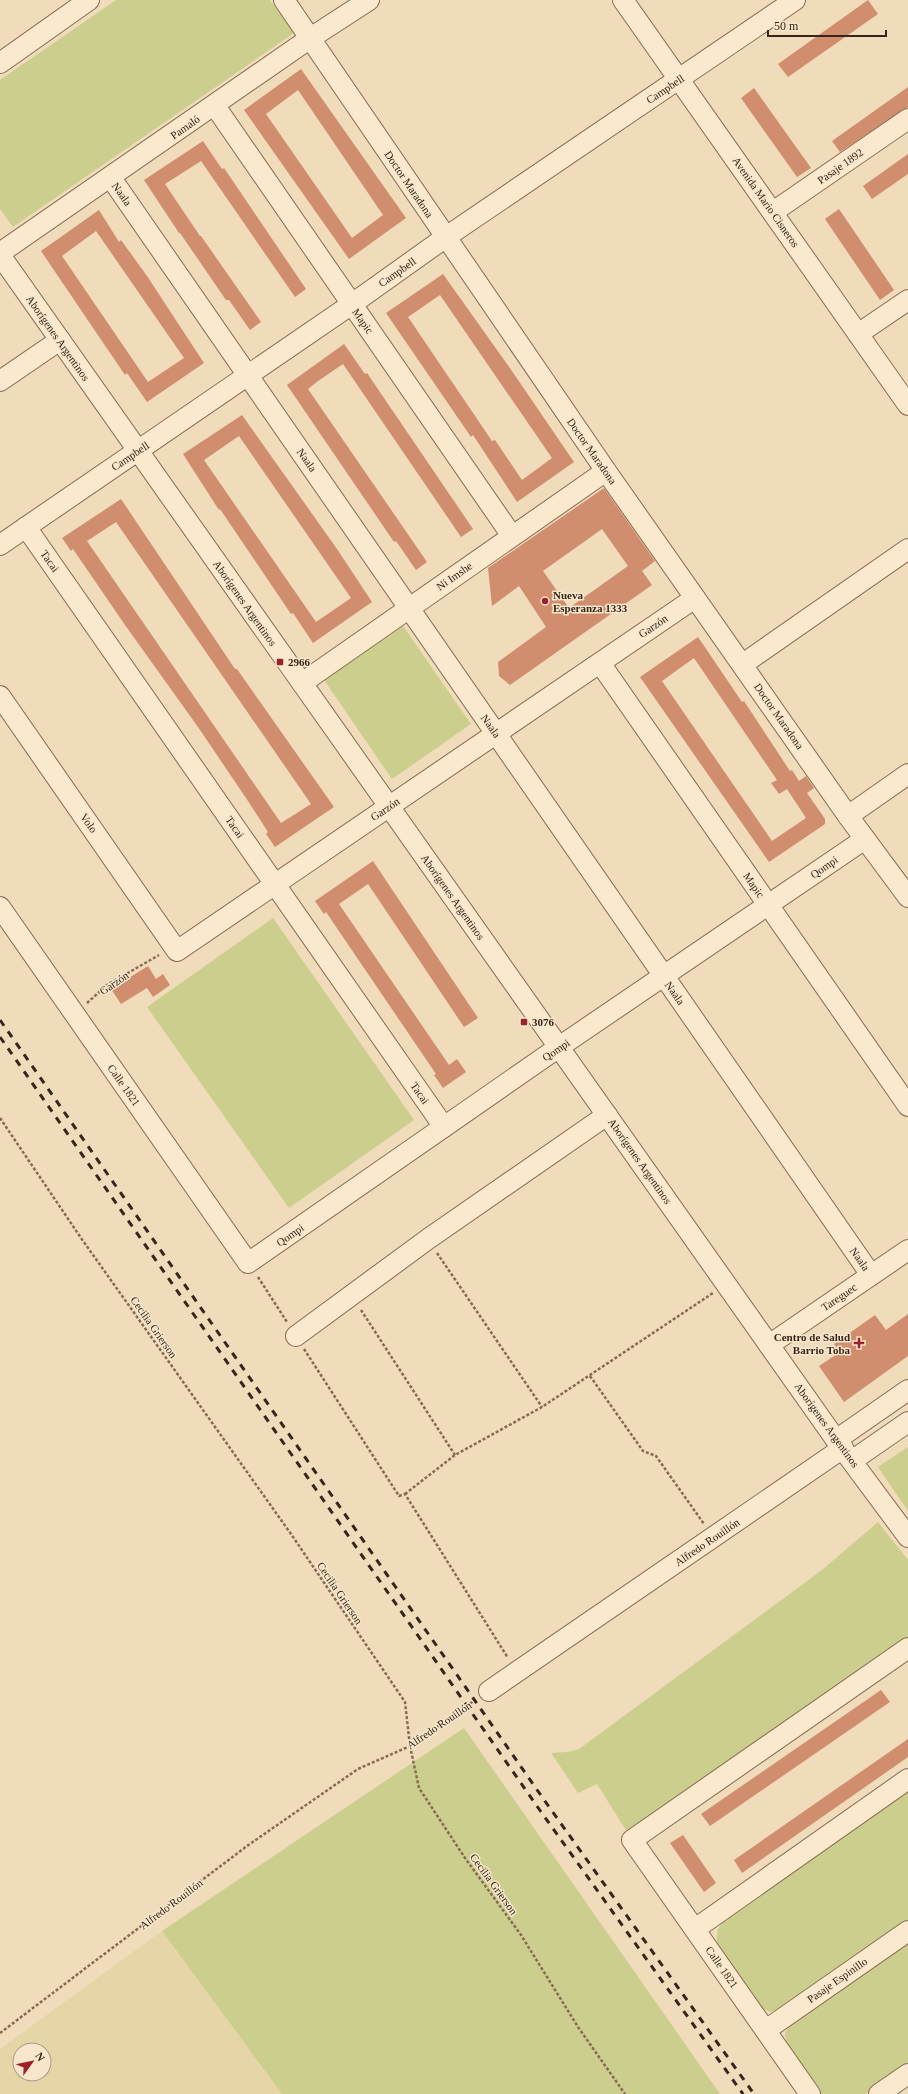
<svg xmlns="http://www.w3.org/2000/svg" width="908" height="2094" font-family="'Times New Roman',serif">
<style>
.farmland{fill:#e6d6a7;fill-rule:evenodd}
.green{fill:#ccce8e}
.building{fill:#d08e6e;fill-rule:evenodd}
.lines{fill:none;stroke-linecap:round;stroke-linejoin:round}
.minor-casing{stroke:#876a54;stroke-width:22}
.path{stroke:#876a54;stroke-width:2.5;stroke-dasharray:3 2;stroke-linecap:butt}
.minor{stroke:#fae9cd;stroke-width:20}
.rail{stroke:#35251a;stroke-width:3;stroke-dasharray:7 7;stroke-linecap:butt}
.poi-dot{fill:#99212d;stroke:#f7e6ca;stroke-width:1.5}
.labels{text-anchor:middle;stroke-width:3;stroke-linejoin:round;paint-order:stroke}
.street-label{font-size:11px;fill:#35251a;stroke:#f7e6ca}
.poi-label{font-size:11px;font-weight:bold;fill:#35251a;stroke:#f7e6ca;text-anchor:start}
</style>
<rect width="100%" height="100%" fill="#f0dbba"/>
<path class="farmland" d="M162,1931l120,163h-282v-45zM20,2050h24v24h-24z"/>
<g class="green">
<path d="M116,0h154l24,33 -281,194 -13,-18v-129z"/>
<path d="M403,626l68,98 -79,55 -68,-99z"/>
<path d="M273,918l141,202 -125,88 -142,-201z"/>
<path d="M908,1447v64l-30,-44z"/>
<path d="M878,1522l30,38v82l-279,193 -32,-51 -19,9 -27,-40 17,-1 11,-3 243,-179z"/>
<path d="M464,1728l256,366h-438l-120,-163z"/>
<path d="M908,1791v133l-125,86 -13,2 -8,-4 -44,-62c-3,-12 0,-18 6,-27z"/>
<path d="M908,1938v126l-43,30h-45l-33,-49 -2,-11 4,-9z"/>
</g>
<g class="building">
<path d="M868,0l10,14 -90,63 -10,-13z"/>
<path d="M301,69l105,149 -57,41 -105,-149zM298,90l85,125 -31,23 -86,-124z"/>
<path d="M908,87v20l-68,45 -8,-11z"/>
<path d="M754,88l57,80 -14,9 -56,-79z"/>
<path d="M203,141l19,28 2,-1 82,121 -11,8 -94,-136 -36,23 35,52h1l60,86 -11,8 -21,-30h-3l-46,-67h-1l-35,-53z"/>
<path d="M908,154v20l-36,25 -9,-13z"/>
<path d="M839,209l55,81 -14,10 -55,-81z"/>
<path d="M99,210l20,32 2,-2 26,36 57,87 -57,39 -20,-29 -2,2 -84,-124zM96,231l88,127 -36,24 -86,-126z"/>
<path d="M443,274l71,100 60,88 -57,40 -44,-67 -2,2 -85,-124zM440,295l112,163 -30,22 -27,-40 -3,1 -84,-124z"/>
<path d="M344,344l21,30 2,-1 106,156 -12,8 -118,-173 -25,17 -10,8 119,173 -11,8 -20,-29 -2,1 -107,-157z"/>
<path d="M242,415l95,134 35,53 -59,41 -20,-30 -2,1 -71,-105 -1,1 -36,-56zM239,436l112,162 -35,24 -112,-162z"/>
<path d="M604,488l51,73 -13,10 10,14 -142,100 -11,-9 -1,-14 48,-35 -27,-41 -27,20 -4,-38zM602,529l26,37 -59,42 -26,-37z"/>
<path d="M121,499l114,170h2l97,138 -59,40 -9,-13 2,-2 -22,-34 -48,-71 -73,-102 -52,-76 -2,2 -9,-13zM116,522l195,282 -30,19 -194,-282z"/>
<path d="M698,637l44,65 2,-1 46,70 2,-1 7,11 7,-5 8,12 -7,5 18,26v5l-56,38 -129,-185zM694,658l83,122 -6,3 8,11 8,-5 19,29 -34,23 -110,-160z"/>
<path d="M373,861l105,157 -14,9 -96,-143 -29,20 110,161 8,-6 9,13 -23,16 -9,-13 2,-1 -110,-162 -2,2 -9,-13z"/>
<path d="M148,966l8,13 7,-5 7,11 -17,12 -6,-9 -26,16 -10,-15z"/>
<path d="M908,1314v42l-64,46 -25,-36 21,-14 -6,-8 41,-29 11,15z"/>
<path d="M881,1690l9,12 -180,124 -9,-12z"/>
<path d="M908,1739v18l-166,116 -8,-13z"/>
<path d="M683,1835l33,48 -12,9 -34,-49z"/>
</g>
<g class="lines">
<g class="minor-casing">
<g id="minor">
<path d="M284,0l322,471 242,345 60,81"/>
<path d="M623,0l285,405"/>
<path d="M0,63l89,-63"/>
<path d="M215,106l297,430"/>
<path d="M111,178l760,1097"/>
<path d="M773,212l135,-93"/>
<path d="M0,253l309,-214 60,-39"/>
<path d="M0,255l836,1185 72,97"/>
<path d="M858,334l50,-34"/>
<path d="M0,381l60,-41"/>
<path d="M26,527l418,600"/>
<path d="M0,545l352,-241 94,-67 349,-237"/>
<path d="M600,663l308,443"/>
<path d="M743,664l165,-115"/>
<path d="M302,683l304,-212"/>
<path d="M0,696l177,255 518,-353"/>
<path d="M848,816l60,-42"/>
<path d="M0,907l248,356 311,-216 306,-208"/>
<path d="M296,1336l132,-97 179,-124"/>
<path d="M769,1345l139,-95"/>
<path d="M836,1440l72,-50"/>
<path d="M853,1460l55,-38"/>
<path d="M489,1691l354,-243"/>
<path d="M695,1929l213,-150"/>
<path d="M766,2030l142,-99"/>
<path d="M810,2094l-178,-254 276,-192"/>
<path d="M879,2094l29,-20"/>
</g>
</g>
<g class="path">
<path d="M87,1003l20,-18 52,-30"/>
<path d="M0,1118l81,120 210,296 114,168 5,44 9,42 46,70 56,77 57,92 47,67"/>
<path d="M437,1253l105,154"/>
<path d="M258,1277l29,45"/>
<path d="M361,1310l94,145"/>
<path d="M304,1349l95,147 6,-2 103,164"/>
<path d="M590,1376l53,75 13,5 48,68"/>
<path d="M405,1494l50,-39 87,-48 171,-114"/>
<path d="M0,2033l247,-187 111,-77 52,-23 65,-46"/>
</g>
<use href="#minor" class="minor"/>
<g class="rail">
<path d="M0,1020l547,784 207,290"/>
<path d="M0,1037l539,772 204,285"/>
</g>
</g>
<g class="poi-dot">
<circle cx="545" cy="601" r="4"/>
<rect x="276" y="658" width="8" height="8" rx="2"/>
<rect x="520" y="1018" width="8" height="8" rx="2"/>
<path d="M857 1337h4v4h4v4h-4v4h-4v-4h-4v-4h4z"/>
</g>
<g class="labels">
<g class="street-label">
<text transform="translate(665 89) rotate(-34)" y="4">Campbell</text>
<text transform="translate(185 127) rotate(-35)" y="4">Pamaló</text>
<text transform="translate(840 166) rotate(-35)" y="4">Pasaje 1892</text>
<text transform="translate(409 184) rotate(56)" y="4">Doctor Maradona</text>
<text transform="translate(122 194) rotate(55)" y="4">Naala</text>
<text transform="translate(766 202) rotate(55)" y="4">Avenida Mario Cisneros</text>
<text transform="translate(397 272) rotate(-35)" y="4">Campbell</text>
<text transform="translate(363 321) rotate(55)" y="4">Mapic</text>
<text transform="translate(58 338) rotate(55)" y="4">Aborígenes Argentinos</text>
<text transform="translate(592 451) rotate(55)" y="4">Doctor Maradona</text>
<text transform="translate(130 456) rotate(-34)" y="4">Campbell</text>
<text transform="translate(307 460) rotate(55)" y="4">Naala</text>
<text transform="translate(50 561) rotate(55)" y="4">Tacai</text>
<text transform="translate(454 576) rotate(-35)" y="4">Ni Imshe</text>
<text transform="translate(245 603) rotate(55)" y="4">Aborígenes Argentinos</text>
<text transform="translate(653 626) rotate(-34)" y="4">Garzón</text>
<text transform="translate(779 716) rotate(55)" y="4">Doctor Maradona</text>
<text transform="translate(491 726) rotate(55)" y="4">Naala</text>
<text transform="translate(385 809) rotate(-34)" y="4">Garzón</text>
<text transform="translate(89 823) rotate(55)" y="4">Volo</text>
<text transform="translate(235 827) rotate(55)" y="4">Tacai</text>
<text transform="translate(824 867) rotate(-35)" y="4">Qompi</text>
<text transform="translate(754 885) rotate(55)" y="4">Mapic</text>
<text transform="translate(453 897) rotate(55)" y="4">Aborígenes Argentinos</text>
<text transform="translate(114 983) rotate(-34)" y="4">Garzón</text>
<text transform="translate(675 993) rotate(55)" y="4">Naala</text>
<text transform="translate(556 1050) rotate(-34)" y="4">Qompi</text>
<text transform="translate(124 1085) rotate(55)" y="4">Calle 1821</text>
<text transform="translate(420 1093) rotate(55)" y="4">Tacai</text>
<text transform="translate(640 1161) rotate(55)" y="4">Aborígenes Argentinos</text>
<text transform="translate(290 1235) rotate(-35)" y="4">Qompi</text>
<text transform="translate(860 1259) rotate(55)" y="4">Naala</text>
<text transform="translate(839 1297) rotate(-34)" y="4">Tareguec</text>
<text transform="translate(154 1327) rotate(55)" y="4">Cecilia Grierson</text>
<text transform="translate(827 1425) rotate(54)" y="4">Aborígenes Argentinos</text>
<text transform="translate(707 1542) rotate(-34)" y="4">Alfredo Rouillón</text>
<text transform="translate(340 1593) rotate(56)" y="4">Cecilia Grierson</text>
<text transform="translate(439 1725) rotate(-34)" y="4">Alfredo Rouillón</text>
<text transform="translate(494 1884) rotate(54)" y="4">Cecilia Grierson</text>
<text transform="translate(171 1904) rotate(-37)" y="4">Alfredo Rouillón</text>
<text transform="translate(722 1967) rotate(55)" y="4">Calle 1821</text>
<text transform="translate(837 1980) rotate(-35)" y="4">Pasaje Espinillo</text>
</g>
<g class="poi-label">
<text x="553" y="599">Nueva<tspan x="553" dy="13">Esperanza 1333</tspan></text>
<text x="288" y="666">2966</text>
<text x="532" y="1026">3076</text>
<text x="850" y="1341" text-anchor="end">Centro de Salud<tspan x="850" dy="13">Barrio Toba</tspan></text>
</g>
</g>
<g transform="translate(32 2062) rotate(57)"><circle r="19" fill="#f7e6ca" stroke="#a99984"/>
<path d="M0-3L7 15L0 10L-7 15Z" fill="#99212d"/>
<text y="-6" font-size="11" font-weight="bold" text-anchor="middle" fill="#35251a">N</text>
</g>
<path d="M768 30v6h118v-6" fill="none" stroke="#35251a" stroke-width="2"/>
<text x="774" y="30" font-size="12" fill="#35251a" stroke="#f7e6ca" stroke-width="3" paint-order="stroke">50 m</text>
</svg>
